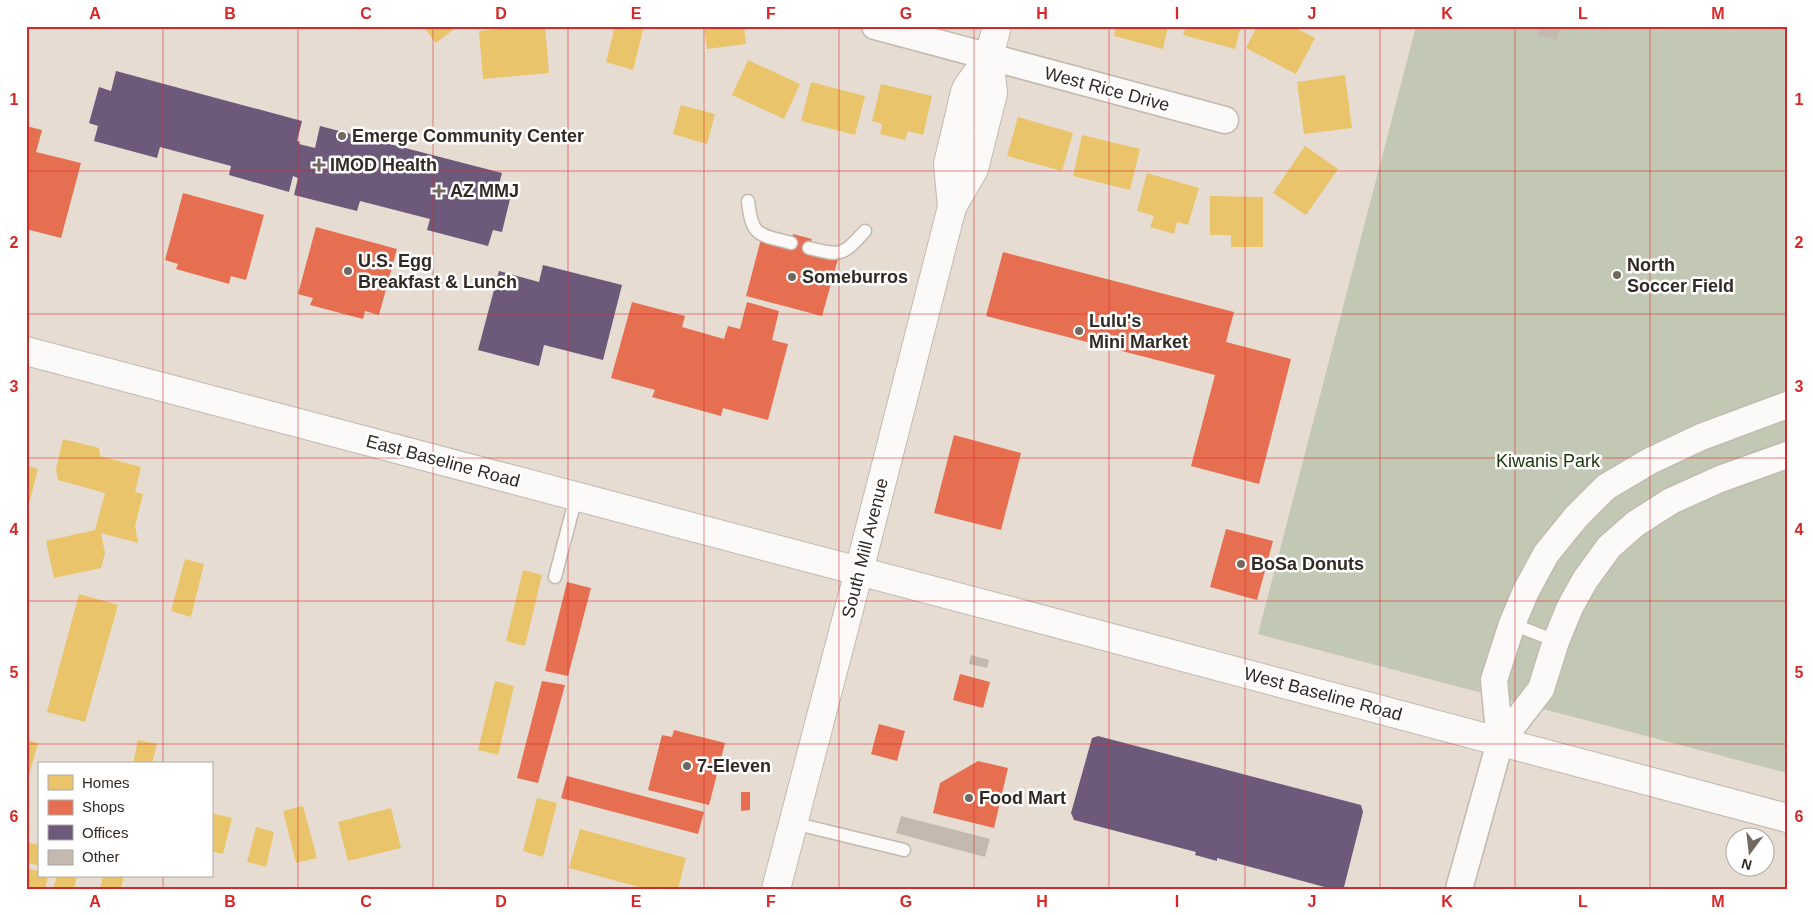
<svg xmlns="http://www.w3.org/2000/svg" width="1813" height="915" font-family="Arial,sans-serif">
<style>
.green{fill:#c3c8b4}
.homes{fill:#e9c46a}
.shops{fill:#e76f51}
.offices{fill:#6d597a}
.building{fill:#c3b9af}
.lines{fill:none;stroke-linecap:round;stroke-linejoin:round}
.lane-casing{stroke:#c2b9b1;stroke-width:15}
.street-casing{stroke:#c2b9b1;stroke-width:29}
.secondary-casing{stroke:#c2b9b1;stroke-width:30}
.primary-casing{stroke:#c2b9b1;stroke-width:30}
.lane{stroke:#fbfaf8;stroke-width:12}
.street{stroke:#fbfaf8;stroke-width:26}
.secondary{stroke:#fbfaf8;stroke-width:28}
.primary{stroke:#fbfaf8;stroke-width:28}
.grid{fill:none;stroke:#d62828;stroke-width:1;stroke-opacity:0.55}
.poi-dot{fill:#716860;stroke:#fff;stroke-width:2}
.labels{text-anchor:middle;stroke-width:5;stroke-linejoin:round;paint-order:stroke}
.street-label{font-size:18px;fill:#312923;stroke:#fff}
.poi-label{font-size:18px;font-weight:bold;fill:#312923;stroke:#fff;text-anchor:start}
.park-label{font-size:18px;fill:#193503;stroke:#fff}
.neatline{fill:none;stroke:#d62828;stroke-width:2}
.grid-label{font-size:16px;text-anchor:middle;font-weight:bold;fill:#d62828}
</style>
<rect width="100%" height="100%" fill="#e7dcd2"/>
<path class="green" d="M1416,26h371v747l-529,-139z"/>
<g class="homes">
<path d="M423,26h35l-22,17z"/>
<path d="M527,26h18l4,47 -66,6 -4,-48z"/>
<path d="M615,26h29l-11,44 -27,-8z"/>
<path d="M704,26h40l2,18 -39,5z"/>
<path d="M1116,26h52l-5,23 -49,-13z"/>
<path d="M1186,26h55l-6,23 -52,-14z"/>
<path d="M1257,26h35l23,12 -19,36 -50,-26z"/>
<path d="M748,60l52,24 -16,35 -52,-24z"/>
<path d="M1345,75l7,53 -48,6 -7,-52z"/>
<path d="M811,82l54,14 -10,39 -54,-14z"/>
<path d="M881,84l51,12 -9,39 -15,-4 -3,9 -25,-6 2,-10 -10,-3z"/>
<path d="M681,105l34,9 -8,30 -34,-10z"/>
<path d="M1018,117l55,16 -11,38 -55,-15z"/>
<path d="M1082,135l58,14 -10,41 -57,-14z"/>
<path d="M1305,146l33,23 -32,46 -33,-22z"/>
<path d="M1147,173l52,15 -11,37 -11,-3 -3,12 -24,-7 4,-11 -17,-5z"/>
<path d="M1210,196l53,1v50h-32v-12h-21z"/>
<path d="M63,439l36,9 1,8 41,11 -6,25 8,2 -8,32 3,17 -37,-10 4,20 -4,15 -47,10 -8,-37 49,-11 10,-37 -47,-13 -2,-11z"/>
<path d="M26,465l12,4 -11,43h-1z"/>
<path d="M185,559l19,5 -13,53 -20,-6z"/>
<path d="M523,570l19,5 -17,71 -19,-5z"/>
<path d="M79,594l39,11 -33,117 -38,-10z"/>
<path d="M495,681l19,5 -16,69 -20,-5z"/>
<path d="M26,740l12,3 -11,39h-1z"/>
<path d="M138,740l19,4 -5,20h-19z"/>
<path d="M537,798l20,5 -14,54 -20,-6z"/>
<path d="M303,806l14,52 -21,5 -13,-52z"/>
<path d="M391,808l10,40 -53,13 -10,-39z"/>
<path d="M211,813l21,5 -9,36 -12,-3z"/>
<path d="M256,827l18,5 -8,35 -19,-5z"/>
<path d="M580,829l106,29 -8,31h-32l-77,-21z"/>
<path d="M26,842l13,3v21l-13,-4z"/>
<path d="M26,868l13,3v5h9l-3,13h-19z"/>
<path d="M57,876h20l-3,13h-21z"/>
<path d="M103,876h21l-3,13h-21z"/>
</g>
<g class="shops">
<path d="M26,126l16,4 -6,22 45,11 -20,75 -35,-9z"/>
<path d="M183,193l81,22 -18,65 -15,-4 -2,8 -53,-15 2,-5 -13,-4z"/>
<path d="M316,227l81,22 -18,66 -14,-4 -2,8 -53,-14 3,-7 -15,-4z"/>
<path d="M793,234l19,5 -4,12 30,8 -16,57 -76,-20 15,-57 29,8z"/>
<path d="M1003,252l231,60 -8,30 65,17 -32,125 -68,-18 24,-91 -229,-59z"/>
<path d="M632,302l53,14 -3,11 42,12 4,-13 12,3 7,-27 32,9 -7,29 16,4 -20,76 -45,-12 -2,8 -69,-19 3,-7 -44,-12z"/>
<path d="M954,435l67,18 -20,77 -67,-17z"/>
<path d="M1226,529l47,12 -16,59 -47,-13z"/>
<path d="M567,582l24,6 -23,88 -23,-5z"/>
<path d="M960,674l30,8 -7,26 -30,-8z"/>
<path d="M542,681l23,4 -27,98 -21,-5z"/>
<path d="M879,724l26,7 -8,30 -26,-7z"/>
<path d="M674,730l51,13 -16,62 -61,-15 14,-55 10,2z"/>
<path d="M978,761l30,7 -14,60 -61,-15 7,-30z"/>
<path d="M567,776l137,36 -6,22 -137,-36z"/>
<path d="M741,792h9v18l-9,1z"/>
</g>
<g class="offices">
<path d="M116,71l186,50 -5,20 3,1 -1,2 16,4 5,-22 182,47 -6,22 14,4 -8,33 -9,-2 -5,16 -61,-16 3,-11 -70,-18 -3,10 -63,-16 4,-17 -5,-2 -4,16 -60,-17 2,-9 -71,-19 -3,11 -63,-17 4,-15 -9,-3 10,-36 12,4z"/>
<path d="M543,265l79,20 -19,75 -59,-15 -5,21 -61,-16 21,-79 40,11z"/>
<path d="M1098,736l263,69 2,7 -19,75 -3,2h-9l-115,-31v3l-22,-6 1,-3 -122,-32 -3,-7 21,-75z"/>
</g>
<g class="building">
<path d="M1540,26h20l-3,14 -19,-4z"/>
<path d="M971,655l18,5 -2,8 -18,-4z"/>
<path d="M901,816l89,23 -5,18 -89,-24z"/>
</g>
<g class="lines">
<g class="lane-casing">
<g id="lane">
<path d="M748,201c4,36 10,33 43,42"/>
<path d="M809,248c33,8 33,8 56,-17"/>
<path d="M555,577l21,-80"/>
<path d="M1512,624l44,17"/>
<path d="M793,823l111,27"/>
</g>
</g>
<g class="street-casing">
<g id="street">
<path d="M875,26l350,94"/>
<path d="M1500,742l41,-53 15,-48 14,-34 15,-27 24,-33 26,-23 36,-23 49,-22 67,-24"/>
<path d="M1459,889l41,-147 -6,-62 18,-56 14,-33 20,-37 30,-37 30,-30 44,-26 51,-24 86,-32"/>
</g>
</g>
<g class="secondary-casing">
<g id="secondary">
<path d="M952,207l-4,-43 17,-72 3,-6 21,-29"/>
<path d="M776,889l83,-318 93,-364 22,-38 19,-76 -4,-36 8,-31"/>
</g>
</g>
<g class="primary-casing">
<path id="primary" d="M26,351l1003,265 758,202"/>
</g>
<use href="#lane" class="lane"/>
<use href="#street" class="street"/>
<use href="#secondary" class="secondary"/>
<use href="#primary" class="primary"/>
</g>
<path class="grid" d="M163,26v738M298,26v863M433,26v863M568,26v863M704,26v863M839,26v863M974,26v863M1109,26v863M1245,26v863M1380,26v863M1515,26v863M1650,26v863M26,171h1761M26,314h1761M26,458h1761M26,601h1761M26,744h1761M163,876v13"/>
<g class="poi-dot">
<circle cx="342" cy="136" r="5"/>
<path d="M316.5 157.5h5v5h5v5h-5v5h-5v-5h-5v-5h5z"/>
<path d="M436.5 183.5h5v5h5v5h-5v5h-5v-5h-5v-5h5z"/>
<circle cx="348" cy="271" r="5"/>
<circle cx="1617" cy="275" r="5"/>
<circle cx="792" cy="277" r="5"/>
<circle cx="1079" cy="331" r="5"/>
<circle cx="1241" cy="564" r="5"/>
<circle cx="687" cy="766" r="5"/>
<circle cx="969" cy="798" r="5"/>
</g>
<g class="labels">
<g class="street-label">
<text transform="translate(1107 89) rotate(15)" y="6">West Rice Drive</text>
<text transform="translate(443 461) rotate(15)" y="6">East Baseline Road</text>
<text transform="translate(865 548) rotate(-76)" y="6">South Mill Avenue</text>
<text transform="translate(1323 694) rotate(15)" y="6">West Baseline Road</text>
</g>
<g class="poi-label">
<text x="352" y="142">Emerge Community Center</text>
<text x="330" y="171">IMOD Health</text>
<text x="450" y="197">AZ MMJ</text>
<text x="358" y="267">U.S. Egg<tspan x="358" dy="21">Breakfast &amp; Lunch</tspan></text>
<text x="1627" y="271">North<tspan x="1627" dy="21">Soccer Field</tspan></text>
<text x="802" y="283">Someburros</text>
<text x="1089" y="327">Lulu's<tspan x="1089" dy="21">Mini Market</tspan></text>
<text x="1251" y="570">BoSa Donuts</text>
<text x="697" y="772">7-Eleven</text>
<text x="979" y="804">Food Mart</text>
</g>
<g class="park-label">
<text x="1548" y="467">Kiwanis Park</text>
</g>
</g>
<rect width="1813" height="915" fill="none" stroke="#ffffff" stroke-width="55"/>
<rect x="38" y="762" width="175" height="115" fill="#ffffff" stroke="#ada9a7"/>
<rect x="48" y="775" width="25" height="15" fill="#e9c46a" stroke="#ada9a7"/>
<text x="82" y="788" font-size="15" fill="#312923">Homes</text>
<rect x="48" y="800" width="25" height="15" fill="#e76f51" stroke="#ada9a7"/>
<text x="82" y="812" font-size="15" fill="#312923">Shops</text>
<rect x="48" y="825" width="25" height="15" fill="#6d597a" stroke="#ada9a7"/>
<text x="82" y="838" font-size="15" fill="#312923">Offices</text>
<rect x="48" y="850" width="25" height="15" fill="#c3b9af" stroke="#ada9a7"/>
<text x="82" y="862" font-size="15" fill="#312923">Other</text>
<g transform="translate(1750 852) rotate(195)"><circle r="24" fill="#ffffff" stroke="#ada9a7"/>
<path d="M0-4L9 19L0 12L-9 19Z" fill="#716860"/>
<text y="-8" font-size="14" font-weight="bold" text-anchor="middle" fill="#312923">N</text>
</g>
<rect x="28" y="28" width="1758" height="860" class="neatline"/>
<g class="grid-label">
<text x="95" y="19">A</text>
<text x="230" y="19">B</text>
<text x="366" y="19">C</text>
<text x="501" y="19">D</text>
<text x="636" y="19">E</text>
<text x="771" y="19">F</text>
<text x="906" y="19">G</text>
<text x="1042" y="19">H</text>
<text x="1177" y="19">I</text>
<text x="1312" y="19">J</text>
<text x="1447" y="19">K</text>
<text x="1583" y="19">L</text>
<text x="1718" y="19">M</text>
<text x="14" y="105">1</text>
<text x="1799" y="105">1</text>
<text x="14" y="248">2</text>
<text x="1799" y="248">2</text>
<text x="14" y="392">3</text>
<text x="1799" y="392">3</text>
<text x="14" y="535">4</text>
<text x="1799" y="535">4</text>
<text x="14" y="678">5</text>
<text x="1799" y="678">5</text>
<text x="14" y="822">6</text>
<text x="1799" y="822">6</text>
<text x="95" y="907">A</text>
<text x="230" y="907">B</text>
<text x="366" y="907">C</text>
<text x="501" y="907">D</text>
<text x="636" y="907">E</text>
<text x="771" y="907">F</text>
<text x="906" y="907">G</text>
<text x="1042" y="907">H</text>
<text x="1177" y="907">I</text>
<text x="1312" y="907">J</text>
<text x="1447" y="907">K</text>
<text x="1583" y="907">L</text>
<text x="1718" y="907">M</text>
</g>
</svg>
